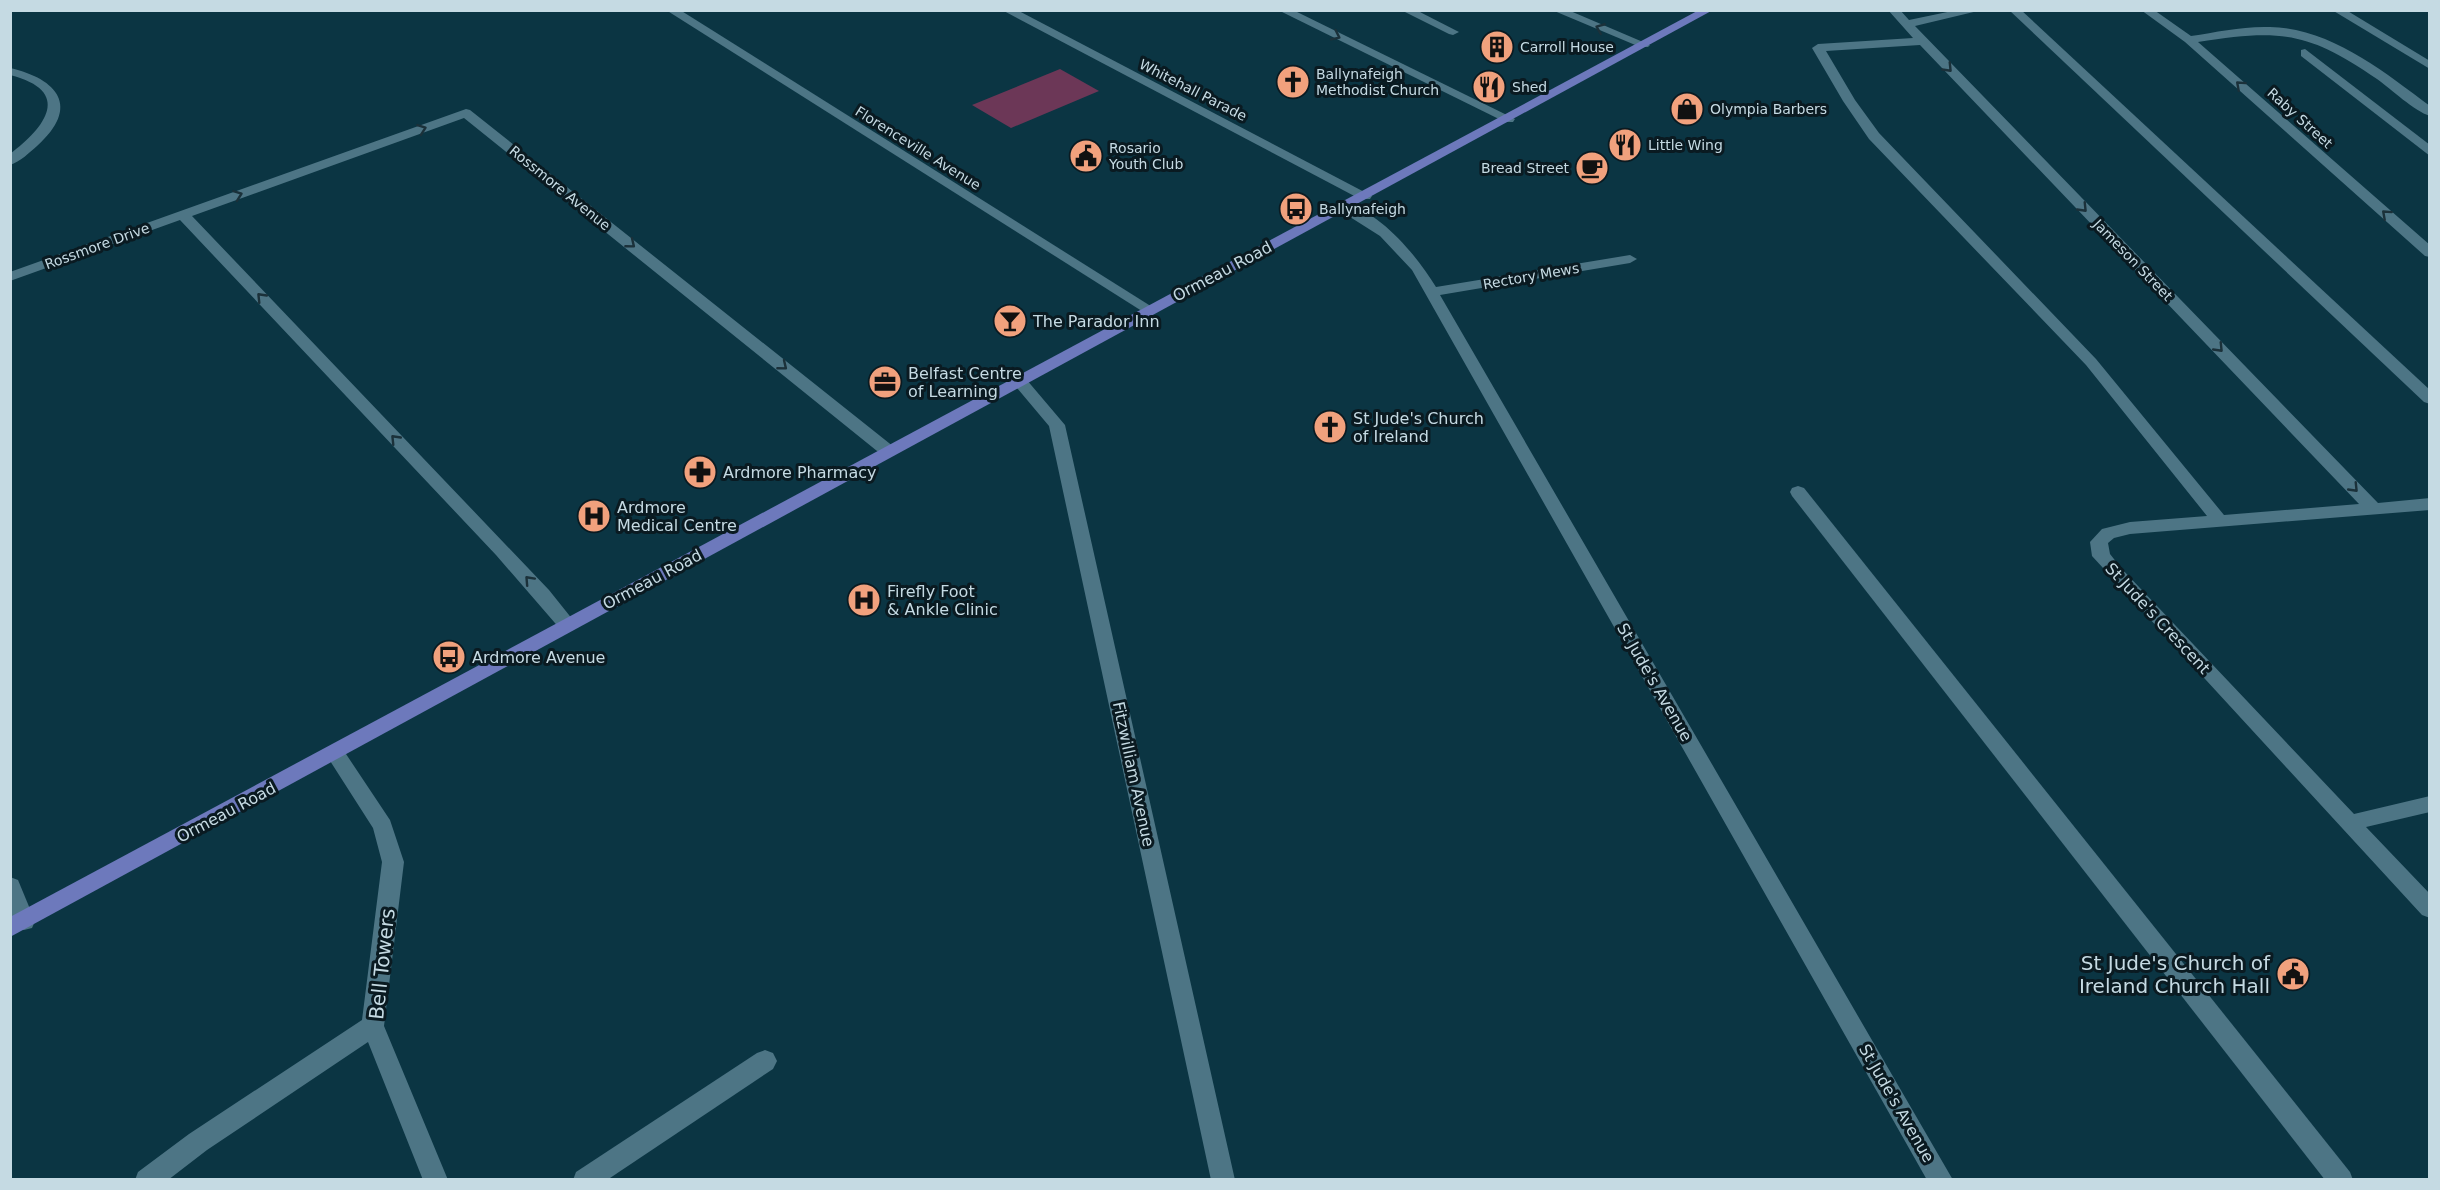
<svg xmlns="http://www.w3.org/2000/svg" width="2440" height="1190" font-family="'DejaVu Sans',sans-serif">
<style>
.green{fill:#6c3757}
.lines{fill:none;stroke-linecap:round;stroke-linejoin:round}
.minor{fill:#4d7585;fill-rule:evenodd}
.major{fill:#6d79bc;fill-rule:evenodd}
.oneway{stroke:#1b313a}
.labels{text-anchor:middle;stroke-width:6;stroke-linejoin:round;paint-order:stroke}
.far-poi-label{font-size:14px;fill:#c5dae3;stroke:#0a1a21;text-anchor:start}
.far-street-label{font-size:14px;fill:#c5dae3;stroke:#0a1a21}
.street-label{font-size:16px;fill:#c5dae3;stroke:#0a1a21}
.poi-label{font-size:16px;fill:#c5dae3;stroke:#0a1a21;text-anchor:start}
.near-poi-label{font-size:20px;fill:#c5dae3;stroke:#0a1a21;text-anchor:end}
.near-street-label{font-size:20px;fill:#c5dae3;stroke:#0a1a21}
</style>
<rect width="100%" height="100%" fill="#0b3543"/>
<path class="green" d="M1060,69l39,22 -88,37 -39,-23z"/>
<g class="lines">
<g class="minor">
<path d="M666,10h14l477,300 -2,3h-10z"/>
<path d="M1002,10h15l355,186 -2,3h-10z"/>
<path d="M1278,10h15l222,109 -2,3h-8z"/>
<path d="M1401,10h15l43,22 -6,3 -4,-1z"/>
<path d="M1552,10h16l82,35 -2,2h-8z"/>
<path d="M1888,10h12l9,10 48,-10h25l-67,16 463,477 52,-5v12l-300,24 -16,4 -6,5 2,11 11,14 233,246 76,-18v16l-64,15 64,67v24l-8,-3 -330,-359 -2,-14 12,-13 28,-7 77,-6 -121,-151 -217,-226 -26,-38 -31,-53 6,-4 95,-6zM1920,45l439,459 -135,11 -128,-156 -217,-226 -24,-33 -29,-49z"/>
<path d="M2009,10h12l409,380v14l-6,-2z"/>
<path d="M2141,10h13l37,26c26,-4 52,-10 79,-9 60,1 113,44 160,79v10c-16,-5 -39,-27 -53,-37 -69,-48 -98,-50 -179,-37l232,203v12l-5,-1 -240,-214z"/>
<path d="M2332,10h14l84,51v8z"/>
<path d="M2305,49l125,96v11l-129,-100v-6z"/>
<path d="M10,68c48,11 71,39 27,78 -7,6 -17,16 -27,19v-11c36,-27 63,-63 0,-79z"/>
<path d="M466,109l4,1 424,337 2,4 -2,4h-12l-418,-337 -272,98 357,374 24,30 3,5 -3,5 -6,2 -6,-2 -65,-75 -316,-335 -170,61v-9z"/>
<path d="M1344,203c37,9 73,53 92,84l194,-32 7,4 -7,4 -190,32 513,885h-26l-515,-910 -32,-34 -41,-26 -2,-3 2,-3z"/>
<path d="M1020,377l6,2 39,46 170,755h-24l-162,-754 -37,-44z"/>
<path d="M1798,486l6,2 546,684 3,8h-28l-533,-684 -2,-4 2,-4z"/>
<path d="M335,745l7,3 48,72 14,42 -20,164 64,154h-25l-55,-138 -161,108 -39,30h-33l3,-8 51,-38 173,-114 20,-158 -9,-34 -48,-75 3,-5z"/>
<path d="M10,877l8,3 17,41 -3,7 -8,2 -8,-2 -6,-14z"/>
<path d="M765,1050l8,3 4,8 -4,8 -166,111h-34l3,-8 181,-119z"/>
</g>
<path class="major" d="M1699,10h14l-1703,927v-20z"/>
</g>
<defs><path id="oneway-chevron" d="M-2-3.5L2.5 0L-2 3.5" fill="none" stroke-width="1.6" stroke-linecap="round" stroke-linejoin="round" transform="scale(1.5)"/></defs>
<g class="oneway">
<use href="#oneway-chevron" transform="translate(1600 28) rotate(-158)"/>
<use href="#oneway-chevron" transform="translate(1336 36) rotate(26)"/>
<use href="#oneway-chevron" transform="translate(1948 68) rotate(46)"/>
<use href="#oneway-chevron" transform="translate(2240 85) rotate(-138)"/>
<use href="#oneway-chevron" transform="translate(422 129) rotate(-20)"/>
<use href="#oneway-chevron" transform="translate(238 195) rotate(-20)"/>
<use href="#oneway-chevron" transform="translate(2083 208) rotate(46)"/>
<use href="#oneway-chevron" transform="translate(2386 214) rotate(-138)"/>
<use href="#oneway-chevron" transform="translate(631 244) rotate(39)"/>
<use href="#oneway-chevron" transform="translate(261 297) rotate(-134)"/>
<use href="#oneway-chevron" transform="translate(2219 348) rotate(46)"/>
<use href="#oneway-chevron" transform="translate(783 366) rotate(39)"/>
<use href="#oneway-chevron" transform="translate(395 439) rotate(-134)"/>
<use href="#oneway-chevron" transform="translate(2354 488) rotate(46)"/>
<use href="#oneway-chevron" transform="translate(529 580) rotate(-133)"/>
</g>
<defs>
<g id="building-disc" transform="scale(1.725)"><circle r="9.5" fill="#f1a17d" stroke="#0a1a21"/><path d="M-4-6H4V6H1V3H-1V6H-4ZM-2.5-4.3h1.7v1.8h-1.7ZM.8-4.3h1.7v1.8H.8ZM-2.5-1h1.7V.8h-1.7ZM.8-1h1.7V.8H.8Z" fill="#111"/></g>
<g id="church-disc" transform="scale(1.725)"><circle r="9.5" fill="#f1a17d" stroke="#0a1a21"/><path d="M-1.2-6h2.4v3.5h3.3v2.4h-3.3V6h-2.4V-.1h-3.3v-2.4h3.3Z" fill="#111"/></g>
<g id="restaurant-disc" transform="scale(1.725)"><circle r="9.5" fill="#f1a17d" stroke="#0a1a21"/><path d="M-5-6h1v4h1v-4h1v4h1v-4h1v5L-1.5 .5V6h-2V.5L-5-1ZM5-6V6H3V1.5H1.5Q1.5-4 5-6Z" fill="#111"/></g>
<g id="shop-disc" transform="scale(1.725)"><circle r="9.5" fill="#f1a17d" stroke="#0a1a21"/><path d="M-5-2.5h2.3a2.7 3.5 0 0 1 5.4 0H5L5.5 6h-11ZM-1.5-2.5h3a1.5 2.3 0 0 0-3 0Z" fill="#111"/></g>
<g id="civic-disc" transform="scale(1.725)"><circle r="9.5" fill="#f1a17d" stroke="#0a1a21"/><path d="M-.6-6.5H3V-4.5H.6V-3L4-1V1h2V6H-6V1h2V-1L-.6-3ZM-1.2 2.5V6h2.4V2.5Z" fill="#111"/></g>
<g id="cafe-disc" transform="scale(1.725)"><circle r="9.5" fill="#f1a17d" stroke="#0a1a21"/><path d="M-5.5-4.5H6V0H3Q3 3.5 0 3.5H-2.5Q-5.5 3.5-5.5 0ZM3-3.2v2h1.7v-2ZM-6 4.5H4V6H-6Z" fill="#111"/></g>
<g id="bus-disc" transform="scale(1.725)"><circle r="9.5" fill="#f1a17d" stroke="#0a1a21"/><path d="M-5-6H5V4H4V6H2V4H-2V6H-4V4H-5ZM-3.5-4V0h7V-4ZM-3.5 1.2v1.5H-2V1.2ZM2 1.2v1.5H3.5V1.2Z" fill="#111"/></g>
<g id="bar-disc" transform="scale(1.725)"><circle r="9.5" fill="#f1a17d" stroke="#0a1a21"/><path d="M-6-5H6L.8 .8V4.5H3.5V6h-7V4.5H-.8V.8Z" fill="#111"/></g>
<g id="office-disc" transform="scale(1.725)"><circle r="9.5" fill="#f1a17d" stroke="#0a1a21"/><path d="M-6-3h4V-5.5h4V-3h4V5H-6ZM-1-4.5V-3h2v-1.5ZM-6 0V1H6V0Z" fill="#111"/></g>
<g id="pharmacy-disc" transform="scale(1.725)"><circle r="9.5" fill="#f1a17d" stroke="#0a1a21"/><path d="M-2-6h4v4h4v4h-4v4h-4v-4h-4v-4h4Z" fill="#111"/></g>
<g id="hospital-disc" transform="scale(1.725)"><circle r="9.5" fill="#f1a17d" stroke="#0a1a21"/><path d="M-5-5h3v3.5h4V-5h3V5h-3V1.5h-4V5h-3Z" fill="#111"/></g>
</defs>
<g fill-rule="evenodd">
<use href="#building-disc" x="1497" y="47"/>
<use href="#church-disc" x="1293" y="82"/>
<use href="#restaurant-disc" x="1489" y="87"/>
<use href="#shop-disc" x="1687" y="109"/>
<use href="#restaurant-disc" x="1625" y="145"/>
<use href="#civic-disc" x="1086" y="156"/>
<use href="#cafe-disc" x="1592" y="168"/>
<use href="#bus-disc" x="1296" y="209"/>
<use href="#bar-disc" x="1010" y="321"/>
<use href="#office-disc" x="885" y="382"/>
<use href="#church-disc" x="1330" y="427"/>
<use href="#pharmacy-disc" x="700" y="472"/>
<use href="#hospital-disc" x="594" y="516"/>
<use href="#hospital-disc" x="864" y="600"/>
<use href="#bus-disc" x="449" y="657"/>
<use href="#civic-disc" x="2293" y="974"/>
</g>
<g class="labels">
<g class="far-poi-label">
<text x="1520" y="52">Carroll House</text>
<text x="1316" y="79">Ballynafeigh<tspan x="1316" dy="16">Methodist Church</tspan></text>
<text x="1512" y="92">Shed</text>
<text x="1710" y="114">Olympia Barbers</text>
<text x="1648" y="150">Little Wing</text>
<text x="1109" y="153">Rosario<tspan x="1109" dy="16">Youth Club</tspan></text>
<text x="1569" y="173" text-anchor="end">Bread Street</text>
<text x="1319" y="214">Ballynafeigh</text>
</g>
<g class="far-street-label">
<text transform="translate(1193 90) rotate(27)" y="5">Whitehall Parade</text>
<text transform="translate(2300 118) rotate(42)" y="5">Raby Street</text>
<text transform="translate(918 148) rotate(32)" y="5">Florenceville Avenue</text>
<text transform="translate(560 188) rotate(39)" y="5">Rossmore Avenue</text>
<text transform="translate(97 246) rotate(-20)" y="5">Rossmore Drive</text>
<text transform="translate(2133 260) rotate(46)" y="5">Jameson Street</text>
<text transform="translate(1531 276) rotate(-10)" y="5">Rectory Mews</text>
</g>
<g class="street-label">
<text transform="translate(1222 271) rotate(-28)" y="6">Ormeau Road</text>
<text transform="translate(652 579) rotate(-28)" y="6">Ormeau Road</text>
<text transform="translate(2158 618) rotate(47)" y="6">St Jude's Crescent</text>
<text transform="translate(1655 682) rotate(60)" y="6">St Jude's Avenue</text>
<text transform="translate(1134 774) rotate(78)" y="6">Fitzwilliam Avenue</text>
<text transform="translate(226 812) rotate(-28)" y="6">Ormeau Road</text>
<text transform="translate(1897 1103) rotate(60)" y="6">St Jude's Avenue</text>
</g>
<g class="poi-label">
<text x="1033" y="327">The Parador Inn</text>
<text x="908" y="379">Belfast Centre<tspan x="908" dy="18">of Learning</tspan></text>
<text x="1353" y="424">St Jude's Church<tspan x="1353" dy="18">of Ireland</tspan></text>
<text x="723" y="478">Ardmore Pharmacy</text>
<text x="617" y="513">Ardmore<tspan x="617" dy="18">Medical Centre</tspan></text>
<text x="887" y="597">Firefly Foot<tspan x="887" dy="18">&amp; Ankle Clinic</tspan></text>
<text x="472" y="663">Ardmore Avenue</text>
</g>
<g class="near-poi-label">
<text x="2270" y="970">St Jude's Church of<tspan x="2270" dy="23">Ireland Church Hall</tspan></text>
</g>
<g class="near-street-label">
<text transform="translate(382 964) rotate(-84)" y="7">Bell Towers</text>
</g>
</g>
<rect width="2440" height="1190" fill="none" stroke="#c5dae3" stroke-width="24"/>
</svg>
